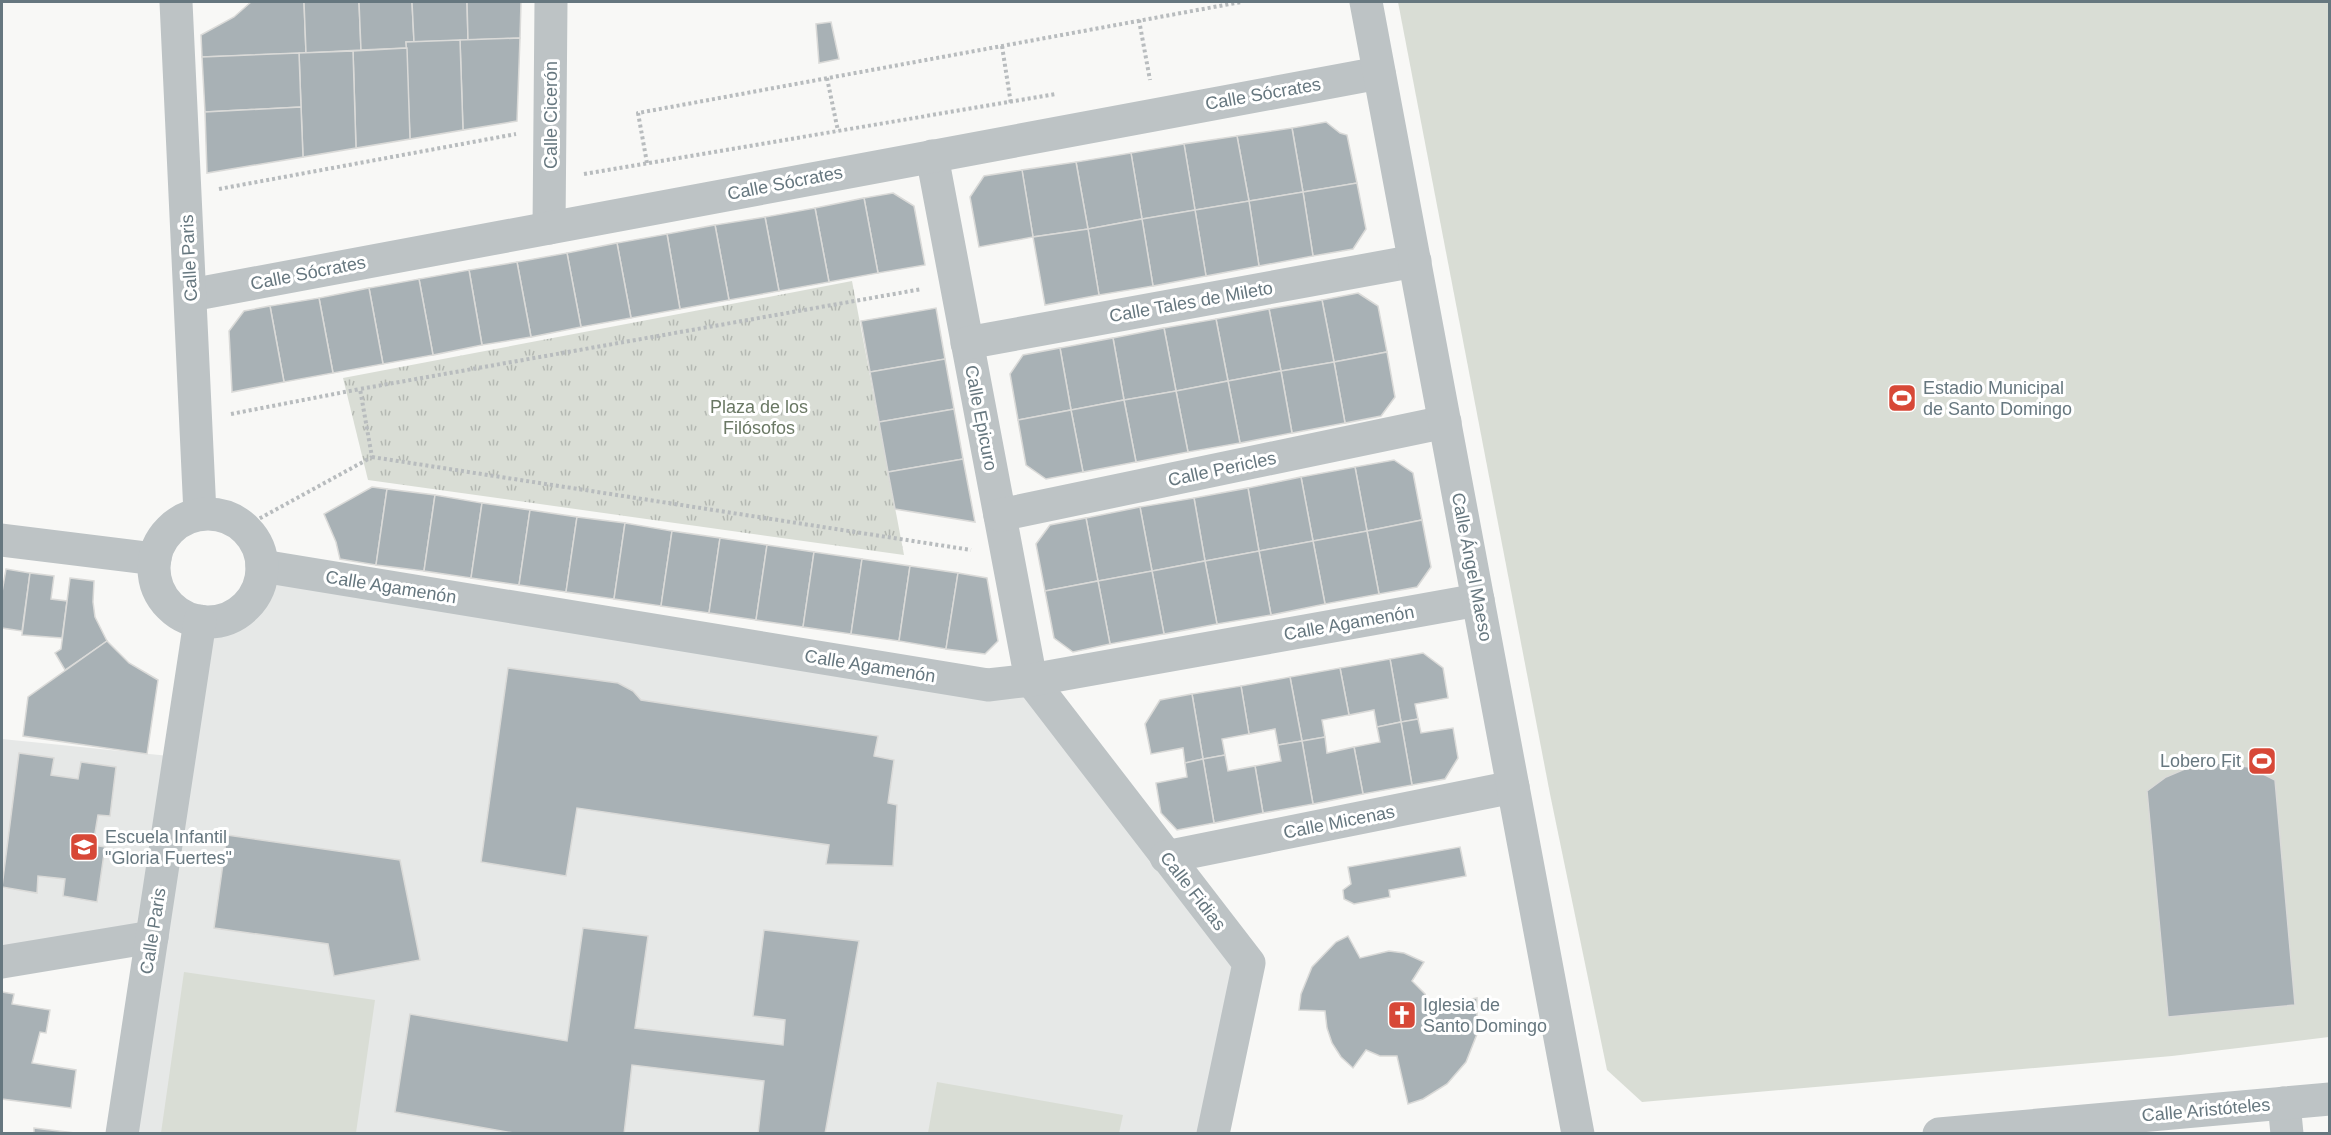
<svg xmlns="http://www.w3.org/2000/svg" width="2331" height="1135" font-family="Helvetica,sans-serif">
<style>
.built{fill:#e6e8e7}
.green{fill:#d9ddd5}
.park{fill:url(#park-tufts)}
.building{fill:#a8b1b5;stroke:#dadad8;stroke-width:1.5}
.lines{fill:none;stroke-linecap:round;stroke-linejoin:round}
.path{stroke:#b8bcbe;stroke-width:4;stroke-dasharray:3 3;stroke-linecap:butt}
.minor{stroke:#bdc3c5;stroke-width:33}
.tertiary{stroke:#bdc3c5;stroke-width:33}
.labels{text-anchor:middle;stroke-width:6;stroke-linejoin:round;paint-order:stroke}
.street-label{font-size:18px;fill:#66777f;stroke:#fff}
.poi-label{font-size:18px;fill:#66777f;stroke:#fff;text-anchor:start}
.park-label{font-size:18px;fill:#6a7864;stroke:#fff}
</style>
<defs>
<pattern id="park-tufts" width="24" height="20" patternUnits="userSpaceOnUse" patternTransform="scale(1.5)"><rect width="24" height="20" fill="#d9ddd5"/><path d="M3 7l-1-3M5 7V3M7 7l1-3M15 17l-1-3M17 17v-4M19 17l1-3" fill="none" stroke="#b4b8b2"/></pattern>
</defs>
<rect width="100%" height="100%" fill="#f8f8f6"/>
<path class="built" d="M262,566l769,114 218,283 -36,170 -1091,1 30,-197 -150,25v-223l177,18 21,-136h19l18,-7 13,-13 9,-16z"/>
<g class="green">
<path d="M1398,2h931v1035l-157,19 -530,46 -35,-32 -57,-276z"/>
<path d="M184,972l191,28 -19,133h-195z"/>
<path d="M937,1082l186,33 -4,18h-191z"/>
</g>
<path class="park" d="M852,281l52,274 -536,-75 -25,-102z"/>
<g class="building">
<path d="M251,2h53l2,51 -104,4 -1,-22 33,-18z"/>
<path d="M304,2h55l2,48 -55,3z"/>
<path d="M359,2h53l2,40h-8l1,6 -46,2z"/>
<path d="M412,2h55l1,38 -54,2z"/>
<path d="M467,2h54l-1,36 -52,2z"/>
<path d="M831,22l8,37 -20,4 -3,-39z"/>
<path d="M520,38l-3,83 -54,9 -3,-90z"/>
<path d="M460,40l3,90 -53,9 -4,-97z"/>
<path d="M407,48l3,91 -54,9 -3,-97z"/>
<path d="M353,51l3,97 -53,9 -4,-104z"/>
<path d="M299,53l2,54 -96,5 -3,-55z"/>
<path d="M301,107l2,50 -96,16 -2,-61z"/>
<path d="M1326,122l14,11 7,2 10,48 -54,9 -11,-64z"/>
<path d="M1292,128l11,64 -54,9 -12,-65z"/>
<path d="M1237,136l12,65 -54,9 -11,-66z"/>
<path d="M1184,144l11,66 -53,9 -11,-66z"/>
<path d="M1131,153l11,66 -54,10 -12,-67z"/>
<path d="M1076,162l12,67 -55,8 -11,-67z"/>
<path d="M1022,170l11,67 -54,10 -9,-50 14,-21z"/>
<path d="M1357,183l9,46 -13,20 -40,7 -10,-64z"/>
<path d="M1303,192l10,64 -54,10 -10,-65z"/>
<path d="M893,193l21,13 11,59 -47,8 -14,-75z"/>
<path d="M864,198l14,75 -49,9 -14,-74z"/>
<path d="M1249,201l10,65 -53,10 -11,-66z"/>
<path d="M815,208l14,74 -50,9 -14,-74z"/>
<path d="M1195,210l11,66 -53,10 -11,-67z"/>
<path d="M765,217l14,74 -50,9 -14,-75z"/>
<path d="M1142,219l11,67 -54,9 -11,-66z"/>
<path d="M715,225l14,75 -49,9 -13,-75z"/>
<path d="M1088,229l11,66 -54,10 -12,-68z"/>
<path d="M667,234l13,75 -49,9 -14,-75z"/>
<path d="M617,243l14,75 -50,9 -14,-74z"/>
<path d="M567,253l14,74 -50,10 -14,-75z"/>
<path d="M517,262l14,75 -49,8 -13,-75z"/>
<path d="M469,270l13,75 -49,10 -14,-76z"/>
<path d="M419,279l14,76 -50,9 -14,-76z"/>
<path d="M369,288l14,76 -50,9 -14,-75z"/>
<path d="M1358,293l20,13 9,46 -53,10 -12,-62z"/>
<path d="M319,298l14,75 -49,9 -14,-76z"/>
<path d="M1322,300l12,62 -53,9 -12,-62z"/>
<path d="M270,306l14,76 -52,10 -3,-61 15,-20z"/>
<path d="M936,308l9,51 -75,13 -9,-51z"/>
<path d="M1269,309l12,62 -53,10 -12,-62z"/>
<path d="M1216,319l12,62 -52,10 -12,-63z"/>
<path d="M1164,328l12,63 -52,9 -11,-62z"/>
<path d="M1113,338l11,62 -53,10 -11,-62z"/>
<path d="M1060,348l11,62 -53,10 -8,-46 13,-19z"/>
<path d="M1387,352l8,45 -14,19 -36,7 -11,-61z"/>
<path d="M945,359l9,50 -75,13 -9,-50z"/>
<path d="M1334,362l11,61 -53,10 -11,-62z"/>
<path d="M1281,371l11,62 -52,10 -12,-62z"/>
<path d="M1228,381l12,62 -52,9 -12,-61z"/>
<path d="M1176,391l12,61 -52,10 -12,-62z"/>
<path d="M1124,400l12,62 -53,10 -12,-62z"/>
<path d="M954,409l9,50 -75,13 -9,-50z"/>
<path d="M1071,410l12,62 -37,7 -20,-14 -8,-45z"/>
<path d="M963,459l12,63 -80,-13 -7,-37z"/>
<path d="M1394,460l19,13 9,47 -55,11 -12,-64z"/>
<path d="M1355,467l12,64 -54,10 -12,-64z"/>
<path d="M1301,477l12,64 -54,10 -11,-63z"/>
<path d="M372,487l15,2 -11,76 -36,-6 -4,-17 -12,-28z"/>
<path d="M1248,488l11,63 -54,10 -11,-63z"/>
<path d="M387,489l48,6 -11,76 -48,-6z"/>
<path d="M435,495l47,8 -11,75 -47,-7z"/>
<path d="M1194,498l11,63 -53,10 -12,-64z"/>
<path d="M482,503l48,7 -11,75 -48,-7z"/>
<path d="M1140,507l12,64 -54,10 -12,-63z"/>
<path d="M530,510l47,7 -11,75 -47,-7z"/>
<path d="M577,517l48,6 -11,76 -48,-7z"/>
<path d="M1086,518l12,63 -53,10 -9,-47 14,-19z"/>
<path d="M1422,520l9,47 -14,20 -38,7 -12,-63z"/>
<path d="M625,523l47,8 -11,75 -47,-7z"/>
<path d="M672,531l48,7 -11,75 -48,-7z"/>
<path d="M1367,531l12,63 -54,10 -12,-63z"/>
<path d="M720,538l47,7 -11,75 -47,-7z"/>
<path d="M1313,541l12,63 -54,11 -12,-64z"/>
<path d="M767,545l47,7 -11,75 -47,-7z"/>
<path d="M1259,551l12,64 -54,9 -12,-63z"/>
<path d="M814,552l48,7 -11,75 -48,-7z"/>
<path d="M862,559l48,7 -11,75 -48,-7z"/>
<path d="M1205,561l12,63 -53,10 -12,-63z"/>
<path d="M910,566l48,7 -12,76 -47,-8z"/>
<path d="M6,569l24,4 -8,58 -20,-3v-36z"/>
<path d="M1152,571l12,63 -54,10 -12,-63z"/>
<path d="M30,573l24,3 -3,23 16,2 -5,37 -40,-3z"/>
<path d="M958,573l29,5 11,63 -13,13 -39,-5z"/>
<path d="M70,578l24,3 -1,21 2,15 12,24 -42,29 -10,-17 6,-4z"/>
<path d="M1098,581l12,63 -37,8 -19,-14 -9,-47z"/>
<path d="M107,641l22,22 29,17 -11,74 -124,-18 5,-39z"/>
<path d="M1423,653l20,15 5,30 -33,6 3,15 -17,3 -11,-63z"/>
<path d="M1390,659l11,63 -24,5 -3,-17 -25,5 -9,-47z"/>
<path d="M508,668l110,15 15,8 8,9 237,36 -4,20 20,4 -6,43 9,2 -4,61 -67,-2 3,-19 -252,-37 -11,68 -85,-14z"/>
<path d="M1340,668l9,47 -27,5 3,17 -23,4 -12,-64z"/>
<path d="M1290,677l12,64 -24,4 -3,-16 -26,5 -8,-48z"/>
<path d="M1241,686l8,48 -27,5 3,16 -22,4 -11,-65z"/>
<path d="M1192,694l11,65 -18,4 -2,-15 -32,6 -6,-30 15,-24z"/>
<path d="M1418,719l3,14 32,-5 5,30 -13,21 -33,6 -11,-63z"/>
<path d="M1401,722l11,63 -49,9 -9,-47 26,-5 -3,-15z"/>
<path d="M1325,737l2,16 27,-6 9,47 -50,10 -11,-63z"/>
<path d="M1302,741l11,63 -50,9 -8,-47 26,-5 -3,-16z"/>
<path d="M19,753l35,5 -3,17 27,4 3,-17 35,5 -6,49 -12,-1 -5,30 12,2 -8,55 -34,-6 2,-17 -27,-3 -1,17 -35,-6z"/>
<path d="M1225,755l3,16 27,-5 8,47 -49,10 -11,-64z"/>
<path d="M1203,759l11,64 -37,7 -16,-17 -5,-30 31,-6 -2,-14z"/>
<path d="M2220,763l29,4 26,13 20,225 -127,12 -21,-226 19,-14 26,-11z"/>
<path d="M227,835l173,25 20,100 -86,16 -6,-32 -114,-16z"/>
<path d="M1460,847l6,29 -77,14 1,7 -36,7 -10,-5 -1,-9 8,-6 -3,-17z"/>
<path d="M583,928l65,8 -13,92 148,17 2,-25 -32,-4 11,-86 95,11 -34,193h-67l6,-53 -132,-16 -8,69h-105l-124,-22 15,-98 157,27z"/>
<path d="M1348,936l12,22 29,-7 15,2 20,9 -12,19 13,13 4,13 48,-9v36l-11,28 -19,22 -24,15 -15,5 -11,-48h-17l-14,-6 -13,18 -12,-11 -9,-14 -5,-15 -2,-17 -26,-1 2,-16 11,-27 24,-25z"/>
<path d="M2,992l12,2 -2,10 38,6 -4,23 -6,-1 -8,31 44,7 -5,38 -69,-9z"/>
<path d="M34,1128l41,5 -41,1z"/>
</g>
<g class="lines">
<g class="path">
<path d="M1139,20l11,60"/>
<path d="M1002,46l9,58"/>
<path d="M827,78l11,53"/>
<path d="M647,163l-9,-50 603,-111"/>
<path d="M584,174l472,-80"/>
<path d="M219,189l297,-55"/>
<path d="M231,414l129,-25"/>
<path d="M372,457l599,93"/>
<path d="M244,527l128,-70 -12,-68 562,-100"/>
</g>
<g class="minor">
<path d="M932,156l99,524 218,283 -36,171"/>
<path d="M549,228l2,-226"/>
<path d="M191,295l1188,-222"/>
<path d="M967,343l448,-82"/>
<path d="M1000,515l445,-93"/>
<path d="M2,540l153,19"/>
<path d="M262,566l726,119 43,-5 447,-80"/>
<path d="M1166,857l347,-70"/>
<path d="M2,962l150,-25"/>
<path d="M2284,1103l3,31"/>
<path d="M1939,1134l391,-35"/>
</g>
<g class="tertiary">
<path d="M176,2l24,512"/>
<path d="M1366,2l212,1132"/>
<circle cx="208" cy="568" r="54"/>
<path d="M122,1134l78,-513"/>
</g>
</g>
<defs>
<g id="stadium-square" transform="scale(1.5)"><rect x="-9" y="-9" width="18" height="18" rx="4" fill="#d74837" stroke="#fff"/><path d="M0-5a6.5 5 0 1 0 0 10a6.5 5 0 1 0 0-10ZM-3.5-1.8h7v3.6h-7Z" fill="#fff"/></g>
<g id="school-square" transform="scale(1.5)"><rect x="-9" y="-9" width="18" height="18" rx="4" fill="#d74837" stroke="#fff"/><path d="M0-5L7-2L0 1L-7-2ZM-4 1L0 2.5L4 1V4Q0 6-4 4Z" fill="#fff"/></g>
<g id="church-square" transform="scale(1.5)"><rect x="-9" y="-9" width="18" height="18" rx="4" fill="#d74837" stroke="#fff"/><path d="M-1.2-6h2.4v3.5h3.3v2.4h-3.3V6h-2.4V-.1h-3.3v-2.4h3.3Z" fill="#fff"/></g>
</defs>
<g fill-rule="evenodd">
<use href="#stadium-square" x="1902" y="398"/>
<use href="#stadium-square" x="2262" y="761"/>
<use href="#school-square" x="84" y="847"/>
<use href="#church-square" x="1402" y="1015"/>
</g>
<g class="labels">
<g class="street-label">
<text transform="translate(1263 94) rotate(-10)" y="6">Calle Sócrates</text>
<text transform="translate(551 115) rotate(-90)" y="6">Calle Cicerón</text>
<text transform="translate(785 183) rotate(-11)" y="6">Calle Sócrates</text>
<text transform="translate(189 258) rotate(-93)" y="6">Calle Paris</text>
<text transform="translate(308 273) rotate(-11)" y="6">Calle Sócrates</text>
<text transform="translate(1191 302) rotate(-10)" y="6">Calle Tales de Mileto</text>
<text transform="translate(981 418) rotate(79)" y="6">Calle Epicuro</text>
<text transform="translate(1222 469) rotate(-12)" y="6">Calle Pericles</text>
<text transform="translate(1472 567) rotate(79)" y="6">Calle Ángel Maeso</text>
<text transform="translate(391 587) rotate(9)" y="6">Calle Agamenón</text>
<text transform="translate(1349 623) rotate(-10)" y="6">Calle Agamenón</text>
<text transform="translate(870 666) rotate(9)" y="6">Calle Agamenón</text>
<text transform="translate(1339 822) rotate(-11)" y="6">Calle Micenas</text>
<text transform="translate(1193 891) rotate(52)" y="6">Calle Fidias</text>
<text transform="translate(153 931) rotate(-81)" y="6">Calle Paris</text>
<text transform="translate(2206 1110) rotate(-5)" y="6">Calle Aristóteles</text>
</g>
<g class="poi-label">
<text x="1923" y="394">Estadio Municipal<tspan x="1923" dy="21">de Santo Domingo</tspan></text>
<text x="2241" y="767" text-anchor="end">Lobero Fit</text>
<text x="105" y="843">Escuela Infantil<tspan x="105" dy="21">"Gloria Fuertes"</tspan></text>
<text x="1423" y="1011">Iglesia de<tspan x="1423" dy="21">Santo Domingo</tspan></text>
</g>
<g class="park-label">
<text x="759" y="413">Plaza de los<tspan x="759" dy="21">Filósofos</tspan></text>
</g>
</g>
<rect width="2331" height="1135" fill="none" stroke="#66777f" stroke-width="6"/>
</svg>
